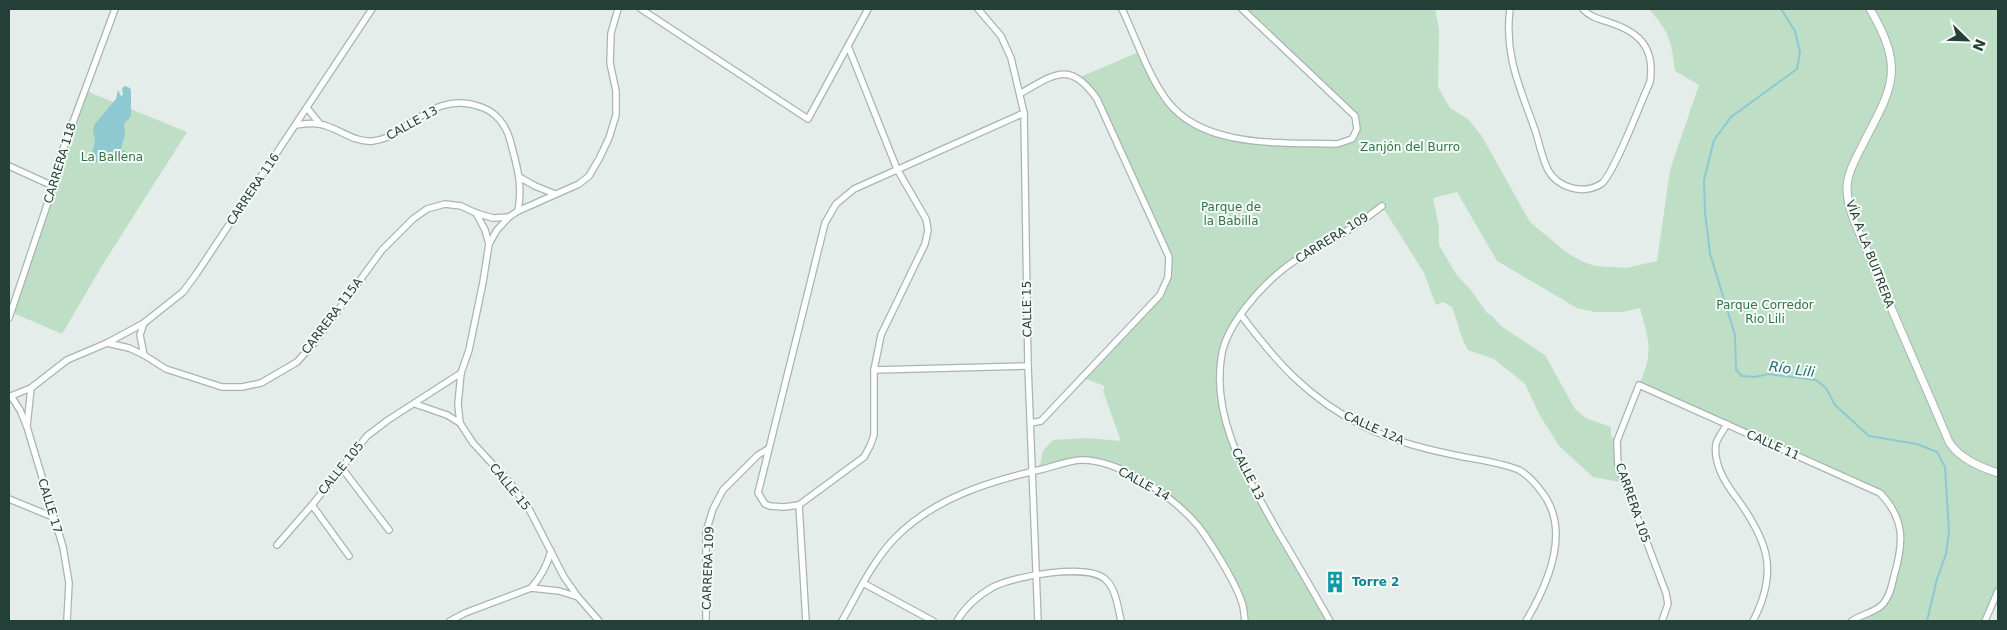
<svg xmlns="http://www.w3.org/2000/svg" width="2007" height="630" font-family="'DejaVu Sans',sans-serif">
<style>
.green{fill:#bedec6}
.water{fill:#8ec8d1}
.lines{fill:none;stroke-linecap:round;stroke-linejoin:round}
.stream{stroke:#8ec8d1;stroke-width:2}
.minor-casing{stroke:#a7b5b0;stroke-width:8}
.tertiary-casing{stroke:#a7b5b0;stroke-width:9}
.minor{stroke:#fff;stroke-width:5.5}
.tertiary{stroke:#fff;stroke-width:7}
.labels{text-anchor:middle;stroke-width:4;stroke-linejoin:round;paint-order:stroke}
.street-label{font-size:12px;fill:#243f37;stroke:#f5faf7}
.park-label{font-size:12px;fill:#2e7548;stroke:#f5faf7}
.culture-label{font-size:12px;font-weight:bold;fill:#0d838f;stroke:#f5faf7;text-anchor:start}
.water-label{font-size:14px;font-style:italic;fill:#1e6d7a;stroke:#f5faf7}
</style>
<rect width="100%" height="100%" fill="#e4ede9"/>
<g class="green">
<path d="M1242,9h193l4,20 -1,58 12,21 18,11 13,16 49,87 36,30 15,9 14,5 31,2 31,-7 13,-91 29,-85 -24,-14c-3,-29 -6,-40 -26,-62h349v582l-13,30h-133l31,-17 16,-44 -2,-44 -17,-23 -241,-108c15,-33 10,-44 1,-77l-17,4h-28l-18,-4 -80,-47 -40,-69 -24,6 6,29v18l17,29 14,15 17,24 4,2 10,11 44,29 30,54 11,9 25,9v9l6,5v8l7,34 -31,-6 -34,-31 -20,-32 -14,-30 -31,-25 -26,-9c-8,-14 -10,-28 -16,-43l-9,-5 -7,3 -12,-32 -42,-67 -102,66 -39,43 -19,38 -2,34 14,63 96,171h-85l-2,-17 -38,-69 -32,-35 -61,-33 -32,-7 -41,9 4,-18 10,-11 34,-2 34,3 -18,-50 2,-5 -22,-8 76,-83 9,-18 1,-20 -72,-158 -19,-21 63,-27 15,32 26,33 52,23 103,5 15,-5 5,-10 -2,-13z"/>
<path d="M84,90l103,42 -84,132 -41,70 -51,-22z"/>
</g>
<path class="water" d="M125,86l5,2 1,3v25l-7,8 1,10 -4,15 7,4v2l-9,8 -24,-1 -4,-5 4,-16 -2,-11 2,-6 21,-25 2,-9 3,6 2,-1 -1,-7z"/>
<g class="lines">
<path class="stream" d="M1781,9l14,22 5,21 -3,17 -66,48 -17,23 -10,40 1,32 5,42 25,81 1,35 6,6 13,1 13,-3 48,6 10,8 9,17 34,31 48,8 20,8 8,15 4,64 -3,23 -9,25 -10,42"/>
<g class="minor-casing">
<g id="minor">
<path d="M641,9l167,110 60,-110"/>
<path d="M978,9l23,27 10,22 13,55 4,253 10,255"/>
<path d="M1122,9c14,29 26,67 46,93 37,47 115,40 169,42l15,-5 5,-10 -2,-13 -113,-107"/>
<path d="M1510,9c-6,47 10,78 25,121 4,12 7,28 13,40 10,18 35,25 53,14 12,-7 41,-85 49,-102 5,-33 -9,-49 -39,-59 -11,-4 -20,-5 -28,-14"/>
<path d="M848,46l49,123 29,50 2,11 -3,14 -44,91 -7,35v65l-4,11 -6,11 -65,48 -15,2 -14,-1 -5,-2 -7,-11 67,-270 11,-19 18,-15 170,-76"/>
<path d="M1021,93c34,-19 49,-33 76,6l72,158 -1,20 -8,18 -119,126 -10,2"/>
<path d="M307,108l13,16"/>
<path d="M296,125c7,-1 16,-2 23,-1 19,3 34,19 54,17 11,-1 19,-6 28,-12 27,-18 48,-34 80,-22 15,5 25,18 29,33 7,26 13,44 8,71"/>
<path d="M9,166l44,20"/>
<path d="M521,178l14,8 20,8"/>
<path d="M476,213l9,17 4,14"/>
<path d="M1241,315c36,48 67,83 122,111 32,16 66,24 101,31 18,3 38,6 55,13 9,5 16,13 22,21 31,38 7,93 -15,130"/>
<path d="M9,318l40,-119 13,-47 53,-143"/>
<path d="M144,323l-4,12 4,20"/>
<path d="M107,343l22,5 15,7 22,14 56,18h20l19,-4 36,-21 18,-20 67,-92 31,-31 14,-10 18,-5 16,2 15,7 17,5 16,-1"/>
<path d="M874,370l154,-4"/>
<path d="M11,396l20,-8 36,-28 40,-17 37,-20 39,-31 14,-19 175,-264"/>
<path d="M11,396l9,14 7,17 36,120 6,36 -2,38"/>
<path d="M415,404l32,11 13,8"/>
<path d="M1727,424c-3,6 -10,14 -11,20 -3,20 9,39 20,53 32,44 43,74 17,124"/>
<path d="M27,426l4,-38"/>
<path d="M341,467l48,63"/>
<path d="M9,499l44,18"/>
<path d="M312,505l37,51"/>
<path d="M799,505l7,116"/>
<path d="M277,545l35,-40 55,-69 21,-16 73,-47"/>
<path d="M863,583l70,38"/>
<path d="M531,588c10,-11 16,-22 20,-37"/>
<path d="M450,621l15,-8 66,-25 28,3 19,6"/>
<path d="M599,621l-21,-24 -14,-20 -36,-70 -17,-23 -38,-41 -13,-20 -2,-19 3,-31 8,-23 14,-68 6,-38 8,-14 12,-13 9,-6 61,-27 10,-8 10,-17 10,-21 7,-23v-24l-6,-28 1,-30 7,-24"/>
<path d="M706,621v-89l7,-23 10,-19 35,-35 10,-6"/>
<path d="M842,621c16,-28 30,-59 53,-83 39,-40 95,-57 148,-69 12,-3 25,-8 37,-9 40,-1 95,38 119,67 12,16 37,56 43,76 2,5 2,12 3,18"/>
<path d="M957,621c8,-14 22,-26 36,-34 21,-11 94,-24 112,-8 11,9 13,29 16,42"/>
<path d="M1330,621c-17,-30 -35,-61 -53,-91 -30,-54 -67,-112 -55,-177 6,-29 36,-63 59,-82 20,-17 42,-26 64,-39 13,-7 25,-17 37,-26"/>
<path d="M1662,621l6,-17 -2,-11 -48,-127 -1,-25 22,-56 241,108c25,26 24,49 14,83 -2,9 -4,20 -11,28 -8,9 -22,10 -31,17"/>
<path d="M1985,621l13,-30"/>
</g>
</g>
<g class="tertiary-casing">
<path id="tertiary" d="M1870,9c36,61 22,79 -8,137 -6,12 -15,28 -15,42 0,23 14,48 23,69 25,62 53,123 79,185 11,17 31,25 49,31"/>
</g>
<use href="#minor" class="minor"/>
<use href="#tertiary" class="tertiary"/>
</g>
<defs>
<g id="building-bare" transform="scale(1.725)"><path d="M-4-6H4V6H1V3H-1V6H-4ZM-2.5-4.3h1.7v1.8h-1.7ZM.8-4.3h1.7v1.8H.8ZM-2.5-1h1.7V.8h-1.7ZM.8-1h1.7V.8H.8Z" fill="#0f9aa8" stroke="#f5faf7" stroke-width="2.5" paint-order="stroke"/></g>
</defs>
<g fill-rule="evenodd">
<use href="#building-bare" x="1335" y="582"/>
</g>
<g class="labels">
<g class="street-label">
<text transform="translate(412 123) rotate(-29)" y="4">CALLE 13</text>
<text transform="translate(60 163) rotate(-73)" y="4">CARRERA 118</text>
<text transform="translate(253 189) rotate(-56)" y="4">CARRERA 116</text>
<text transform="translate(1332 238) rotate(-32)" y="4">CARRERA 109</text>
<text transform="translate(1870 254) rotate(69)" y="4">VÍA A LA BUITRERA</text>
<text transform="translate(1027 309) rotate(-91)" y="4">CALLE 15</text>
<text transform="translate(332 316) rotate(-53)" y="4">CARRERA 115A</text>
<text transform="translate(1374 428) rotate(24)" y="4">CALLE 12A</text>
<text transform="translate(1773 445) rotate(24)" y="4">CALLE 11</text>
<text transform="translate(341 468) rotate(-51)" y="4">CALLE 105</text>
<text transform="translate(1248 474) rotate(63)" y="4">CALLE 13</text>
<text transform="translate(1144 484) rotate(29)" y="4">CALLE 14</text>
<text transform="translate(510 487) rotate(51)" y="4">CALLE 15</text>
<text transform="translate(1633 503) rotate(71)" y="4">CARRERA 105</text>
<text transform="translate(50 506) rotate(73)" y="4">CALLE 17</text>
<text transform="translate(708 568) rotate(-88)" y="4">CARRERA 109</text>
</g>
<g class="park-label">
<text x="1410" y="151">Zanjón del Burro</text>
<text x="112" y="161">La Ballena</text>
<text x="1231" y="211">Parque de<tspan x="1231" dy="14">la Babilla</tspan></text>
<text x="1765" y="309">Parque Corredor<tspan x="1765" dy="14">Rio Lili</tspan></text>
</g>
<g class="culture-label">
<text x="1352" y="586">Torre 2</text>
</g>
<g class="water-label">
<text transform="translate(1792 369) rotate(8)" y="5">Río Lili</text>
</g>
</g>
<rect width="2007" height="630" fill="none" stroke="#243f37" stroke-width="20"/>
<g transform="translate(1967 40) rotate(113)" stroke="#f5faf7" stroke-width="4" paint-order="stroke">
<path d="M0-4L9 19L0 12L-9 19Z" fill="#243f37"/>
<text y="-8" font-size="14" font-weight="bold" text-anchor="middle" fill="#243f37">N</text>
</g>
</svg>
